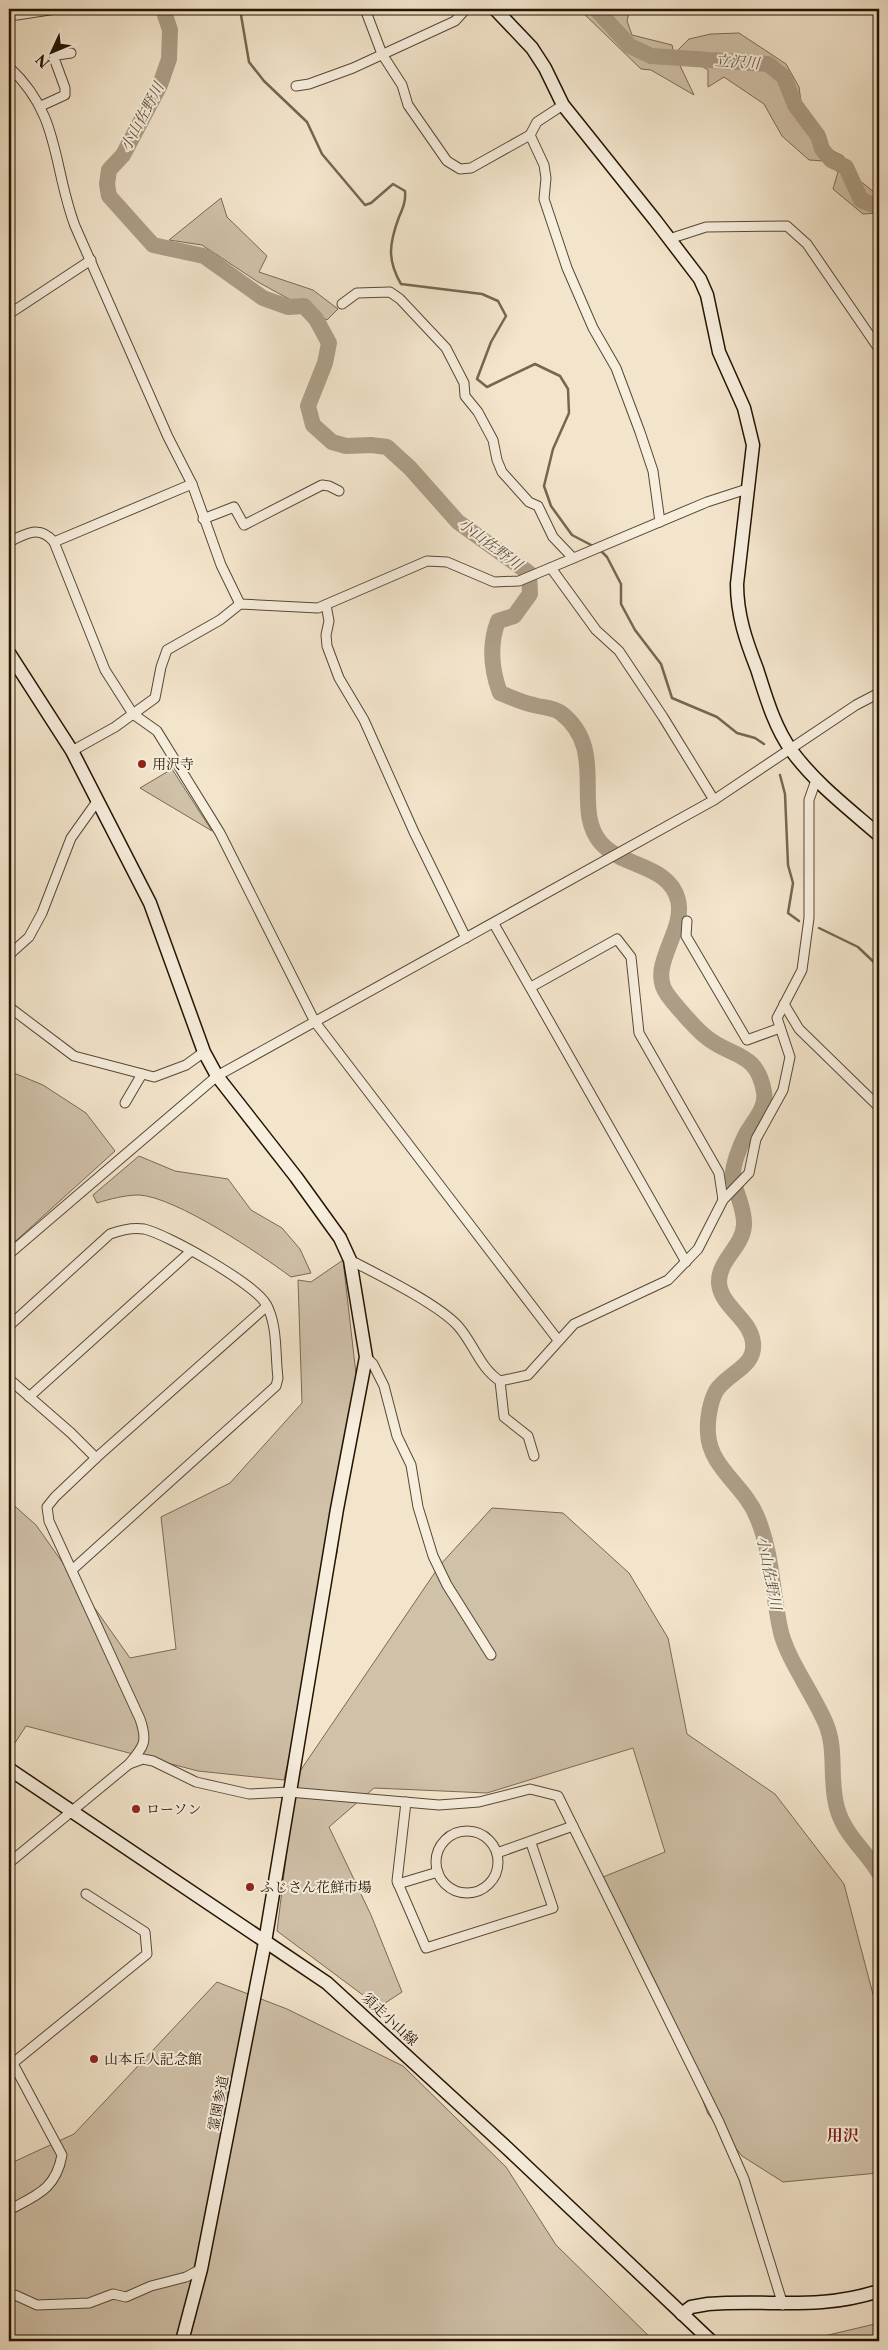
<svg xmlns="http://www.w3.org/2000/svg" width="888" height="2350" font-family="'Libre Caslon Text','Noto Serif JP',serif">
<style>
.green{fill:#d0c1a9;stroke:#7a6a55}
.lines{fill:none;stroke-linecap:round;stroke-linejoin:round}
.stream{stroke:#756651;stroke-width:2.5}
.river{stroke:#ac9e87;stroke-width:16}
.street-casing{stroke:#574834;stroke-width:11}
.secondary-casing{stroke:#231301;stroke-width:15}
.street{stroke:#f7eede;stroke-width:9}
.secondary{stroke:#f7eede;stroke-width:12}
.poi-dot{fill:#8f2418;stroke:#f7eede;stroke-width:2}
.labels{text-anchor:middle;stroke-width:4;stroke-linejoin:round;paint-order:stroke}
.poi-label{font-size:14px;fill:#231301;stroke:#f7eede;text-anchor:start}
.street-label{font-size:14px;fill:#231301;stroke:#f7eede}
.water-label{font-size:15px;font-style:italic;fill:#61523d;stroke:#f7eede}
.quarter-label{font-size:16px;font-weight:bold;fill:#7a1f14;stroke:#f7eede}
</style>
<rect width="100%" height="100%" fill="#f3e5cc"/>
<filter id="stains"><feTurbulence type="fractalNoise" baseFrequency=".004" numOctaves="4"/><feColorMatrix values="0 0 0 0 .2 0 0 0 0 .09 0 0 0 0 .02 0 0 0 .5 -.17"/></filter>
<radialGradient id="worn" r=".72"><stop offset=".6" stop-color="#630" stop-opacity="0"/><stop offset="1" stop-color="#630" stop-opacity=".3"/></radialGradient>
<g class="green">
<path d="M579,9h51l-3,12 5,14 40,10 2,8 20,42 -43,-25 -10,-1z"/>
<path d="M739,33l47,31 13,23 3,22 27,40 14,7 12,21 24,19v17l-16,1 -30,-25 5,-17 -14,-11 -15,-1 -27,-24 -18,-32 -40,-27 -16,10v-17l-31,-19 12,-12 22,-5z"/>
<path d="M221,198l6,19 40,39 -8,16 54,18 25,19 -11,11 -69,-38 -56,-37 -33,-5z"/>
<path d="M172,769l40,62 -72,-43z"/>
<path d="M9,1071l34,14 43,28 29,38 -106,96z"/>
<path d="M139,1156l36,15 53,8 23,31 31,18 18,21 11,24 -20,4c-31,-23 -115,-80 -152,-82 -14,0 -29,4 -42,8l-4,-8z"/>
<path d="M343,1260l13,114 -19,179 -25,98 -28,129 -86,-9 -172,-45 -17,26v-251l27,24 94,133 46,-9 -15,-132 69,-34 72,-80 -4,-123 13,2z"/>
<path d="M492,1508l71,5 66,60 39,65 19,96 88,60 69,90 35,133 -1,156 -95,9 -41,-26 -34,-42 -49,-125 -56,-112 62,-25 -32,-104 -146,45 -113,-5 -45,39 42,88 31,77 -23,15 -102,-76 19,-154 144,-212z"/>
<path d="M217,1982l70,27 116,57 103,101 50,78 98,96h-645v-177l65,-30z"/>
<path d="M879,2323v18h-76z"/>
</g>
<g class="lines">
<g class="stream">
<path d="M240,9l9,53 15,19 43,41 15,32 43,51 6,-2 22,-19 12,7c1,10 -2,17 -6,26 -10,27 -12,43 2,67l81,10 16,7 8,15 -15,26 -14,37 10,8 48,-23 25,12 8,13 1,24 -16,36 -9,37 7,20 21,29 21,11"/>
<path d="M600,550l7,7 14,27v20l14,26 26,34 11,34 45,19 20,16 18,5 9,6"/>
<path d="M780,775l5,19 3,71 5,18 -5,30 11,8"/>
<path d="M819,928l39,19 21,20"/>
</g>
<g class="river">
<path d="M163,9l7,21 -1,29 -9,26 -37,70 -14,15 -2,14 2,12 44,49 51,11 59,42 25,9 16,-1 12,13 13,24 -4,20 -17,43 5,19 19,17 14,4 25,-1 16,2 23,21 48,54 71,51 1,21 -16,22 -16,5c-9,24 -7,48 2,72 11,4 22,10 34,12 9,3 19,2 27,8 48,37 10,96 40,130 22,25 68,21 77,57 8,31 -31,66 -11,94 7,10 29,35 38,42 25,22 52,14 59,56 3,17 -12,30 -19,44 -5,10 -13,30 -12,41 2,16 12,31 11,48 -1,22 -26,35 -25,58 2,24 32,36 34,60 3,24 -26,30 -37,48 -6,11 -9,29 -8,42 1,34 37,53 49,84 15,35 15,74 23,111 5,28 34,67 46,96 11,26 3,56 11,84 7,26 28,42 42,65"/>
<path d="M596,9l34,37 21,10 117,8 16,13 11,28 23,31 4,13 9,11 15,7 15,33 18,7"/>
</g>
<g class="street-casing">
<g id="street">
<path d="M15,9l2,6 39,-6"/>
<path d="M365,9l17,45 20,31 6,20 39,56 13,8 11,-1 59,-33 7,-13 26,-17"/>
<path d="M9,67c52,48 43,98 66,159l93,211 24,47 29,81 19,39"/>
<path d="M296,86l13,-2 44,-16 102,-47 11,-12"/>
<path d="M41,106l24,-11v-7l-11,-30 3,-3 14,-2"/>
<path d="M530,135l14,30 2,13 -2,21 23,69 26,60 23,40 24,64 13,39 7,51"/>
<path d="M669,239l37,-12 81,-1 20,18 72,105"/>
<path d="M342,304l15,-11 33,-1 10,7 46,49 18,35 1,13 13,16 15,28 4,20 5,12 27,30 9,4 15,31 20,21"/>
<path d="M9,314l82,-54"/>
<path d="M203,519l31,-12 10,18 78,-40 7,1 10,5"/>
<path d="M9,542c17,-9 31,-17 45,0l51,128 28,44 24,17 63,102 95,189 243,318"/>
<path d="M54,542l138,-58"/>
<path d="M551,568l45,62 23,21 44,66 51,83"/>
<path d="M326,605l3,16 -3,14 1,11 12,32 25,42 50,112 52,106"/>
<path d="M72,751l43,-24 40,-29 6,-31 6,-17 53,-30 20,-16 78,4 109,-47 20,1 47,20 25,-1 188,-79 40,-13"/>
<path d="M687,921l-1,15 61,104 33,-12"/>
<path d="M494,924l192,338"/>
<path d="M9,955l20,-18 13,-24 29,-75 27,-38"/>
<path d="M531,987l86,-48 14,18 8,76 80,140 4,27"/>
<path d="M784,1004l15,25 80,78"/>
<path d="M9,1007l65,49 80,21 32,-12 18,-13"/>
<path d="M125,1103l17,-29"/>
<path d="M9,1254l208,-178 497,-276 142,-95 23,-12"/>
<path d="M350,1260c29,15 88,44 108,66 16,18 21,41 42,55l28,-6 46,-51 94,-44 30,-31 25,-49 26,-27 7,-34 27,-49 7,-33 -13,-39 25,-48 2,-15 5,-37v-118l7,-20"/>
<path d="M9,1326l101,-92c11,-4 23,-7 34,-5 23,5 111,55 122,75 12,21 9,51 12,74l-2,8 -204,184"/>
<path d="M366,1357l7,7 11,22 13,50 14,29 7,42 15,49 14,29 44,70"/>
<path d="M9,1379l62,54 25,25"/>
<path d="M500,1381l4,36 24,19 6,20"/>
<path d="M29,1397l161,-145"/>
<path d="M129,1764l14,-5 10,2 43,21 53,12 40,-2 150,13 40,-3 51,-13 28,7 161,326 25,57 39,126"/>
<path d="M406,1802l-9,79 29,67 127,-40 -22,-65"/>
<circle cx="467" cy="1862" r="31"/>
<path d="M497,1853l76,-27"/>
<path d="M9,1863l120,-99c15,-18 19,-22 11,-45l-91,-198 -2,-14 8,-10 41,-39 171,-152"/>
<path d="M398,1884l40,-12"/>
<path d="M9,2056l53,99c-6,34 -25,40 -53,55"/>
<path d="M13,2063l134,-109 -2,-22 -59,-38"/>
<path d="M9,2295h6l22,10 52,-2 24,-9 13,3 25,-11 35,-9 15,-8"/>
</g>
</g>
<g class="secondary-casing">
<g id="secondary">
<path d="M495,9l37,39 13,20 18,37 92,115 45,59 7,16 12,57 25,56 9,37 -16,139c0,31 9,57 20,85 9,28 17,57 34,81 24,33 57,58 88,85"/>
<path d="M9,653l63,98 78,152 54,149 13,24 79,101 44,61 10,22 16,97 -29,152 -72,433 -64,327 -19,72"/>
<path d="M9,1769l318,214 180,165 204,193"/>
<path d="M682,2314l9,-7 17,-3c63,-5 108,7 171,-13"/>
</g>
</g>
<use href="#street" class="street"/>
<use href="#secondary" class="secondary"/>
</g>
<g class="poi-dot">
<circle cx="142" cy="764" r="5"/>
<circle cx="136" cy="1809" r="5"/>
<circle cx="250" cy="1887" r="5"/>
<circle cx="94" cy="2059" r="5"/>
</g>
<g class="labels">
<g class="poi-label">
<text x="152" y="769">用沢寺</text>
<text x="146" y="1814">ローソン</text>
<text x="260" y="1892">ふじさん花鮮市場</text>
<text x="104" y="2064">山本丘人記念館</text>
</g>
<g class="street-label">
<text transform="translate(390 2019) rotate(43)" y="5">須走小山線</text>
<text transform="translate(218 2103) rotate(-79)" y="5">霊園参道</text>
</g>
<g class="water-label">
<text transform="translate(737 62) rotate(4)" y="5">立沢川</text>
<text transform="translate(142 117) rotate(-62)" y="5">小山佐野川</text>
<text transform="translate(490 544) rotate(37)" y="5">小山佐野川</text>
<text transform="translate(769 1573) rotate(79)" y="5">小山佐野川</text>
</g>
<g class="quarter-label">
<text x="843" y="2141">用沢</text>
</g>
</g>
<rect width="888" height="2350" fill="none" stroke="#f3e5cc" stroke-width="30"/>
<rect x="10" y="10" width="868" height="2330" fill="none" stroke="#231301" stroke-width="2.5"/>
<rect x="15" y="15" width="858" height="2320" fill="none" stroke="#231301"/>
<g transform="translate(52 52) rotate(226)" stroke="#f7eede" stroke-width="4" paint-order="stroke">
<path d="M0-4L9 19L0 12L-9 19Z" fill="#231301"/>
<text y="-8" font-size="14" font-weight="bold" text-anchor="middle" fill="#231301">N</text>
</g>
<rect width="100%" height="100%" filter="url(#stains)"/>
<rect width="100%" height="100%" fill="url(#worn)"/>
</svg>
